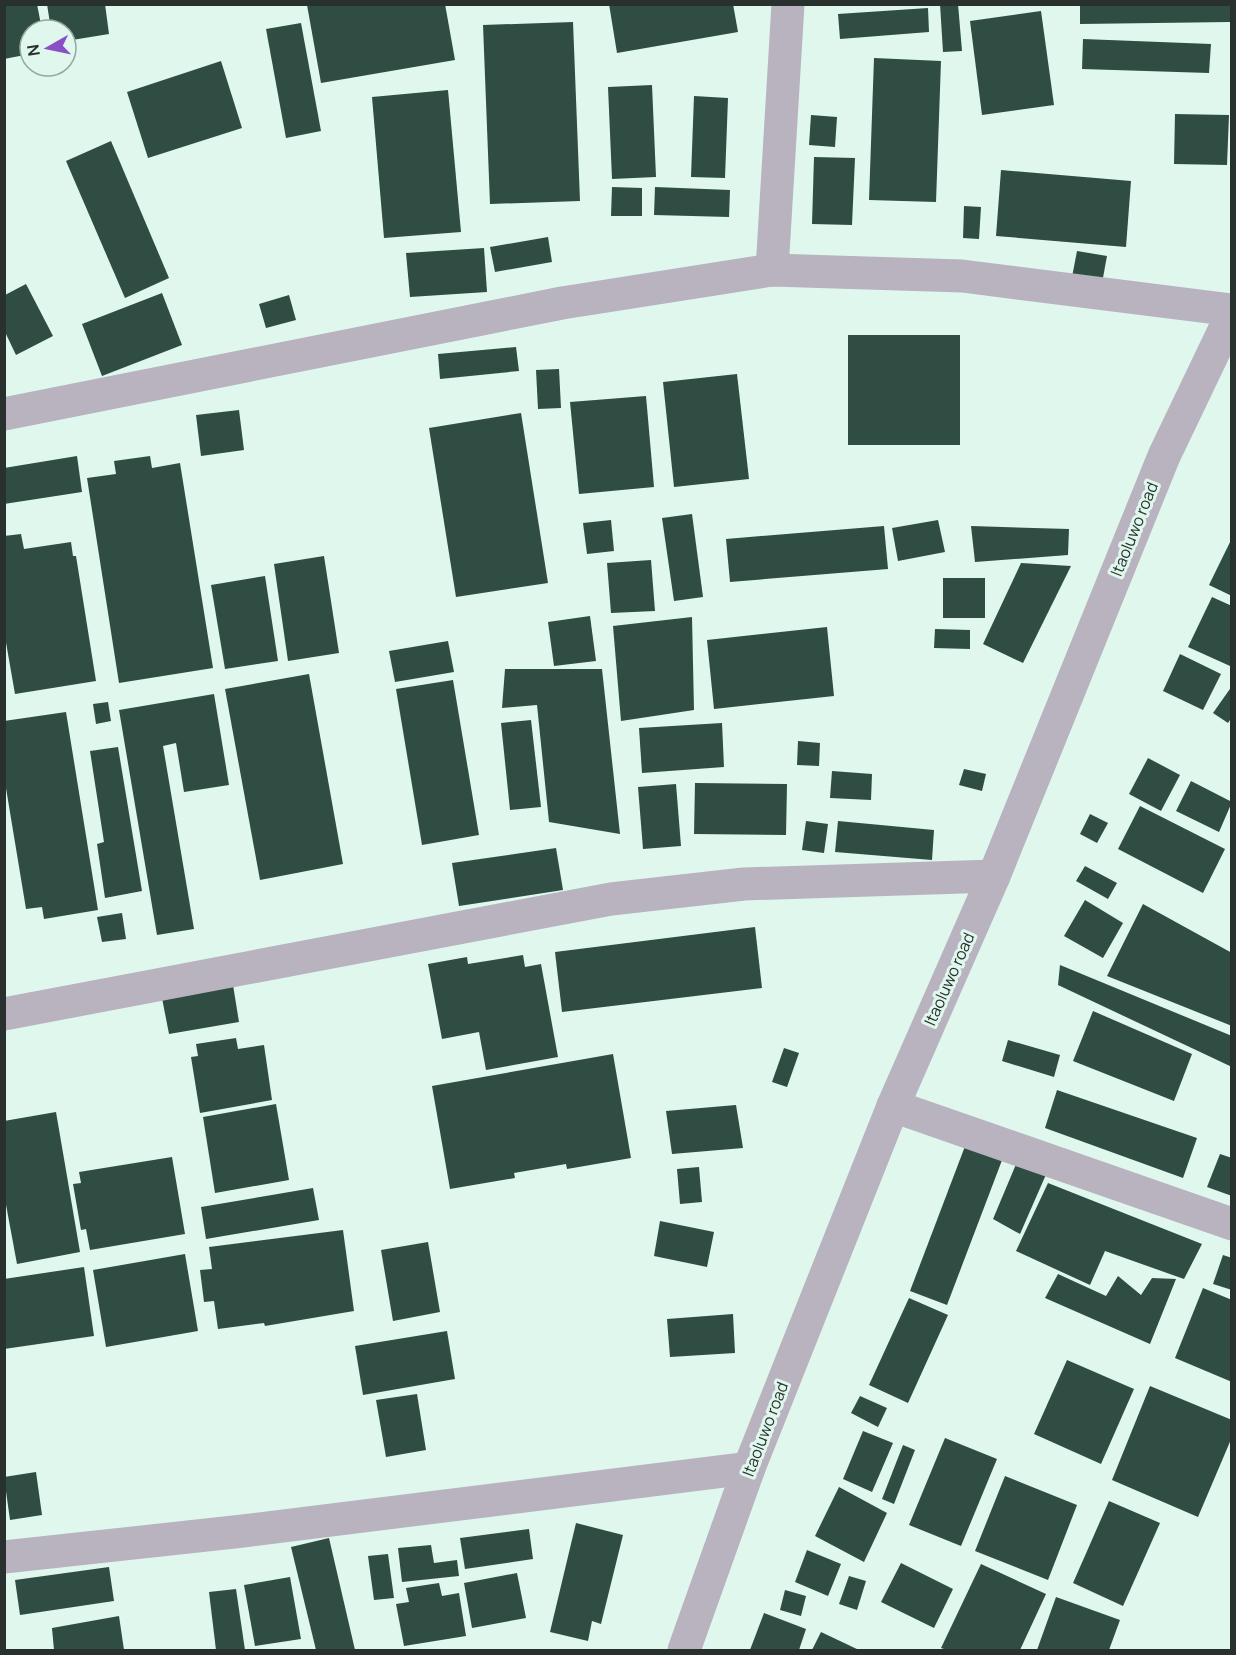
<svg xmlns="http://www.w3.org/2000/svg" width="1236" height="1655" font-family="Manrope,sans-serif">
<style>
.building{fill:#2f4d43}
.lines{fill:none;stroke-linecap:round;stroke-linejoin:round}
.minor{stroke:#b8b3bf;stroke-width:33}
.tertiary{stroke:#b8b3bf;stroke-width:33}
.labels{text-anchor:middle;stroke-width:6;stroke-linejoin:round;paint-order:stroke}
.street-label{font-size:16px;fill:#28312e;stroke:#e0f7ee}
</style>
<rect width="100%" height="100%" fill="#e0f7ee"/>
<g class="building">
<path d="M4,4h33l5,26h-12v24l-26,5z"/>
<path d="M47,4h58l4,30 -43,7v-11h-15z"/>
<path d="M445,4l10,56 -134,23 -14,-78z"/>
<path d="M609,4h124l5,28 -121,21z"/>
<path d="M940,4h18l4,47 -19,1z"/>
<path d="M1080,4h150v18l-150,2z"/>
<path d="M928,8l1,24 -89,7 -2,-25z"/>
<path d="M1041,11l13,94 -72,10 -12,-94z"/>
<path d="M573,22l7,179 -90,3 -7,-179z"/>
<path d="M301,23l20,108 -35,7 -20,-109z"/>
<path d="M1083,39l128,5 -2,29 -127,-4z"/>
<path d="M874,58l67,3 -5,141 -67,-2z"/>
<path d="M221,61l21,67 -94,30 -21,-66z"/>
<path d="M652,85l4,92 -44,2 -4,-92z"/>
<path d="M448,90l13,142 -77,6 -12,-141z"/>
<path d="M694,96l34,2 -3,80 -34,-1z"/>
<path d="M1175,114l54,1 -2,50 -53,-1z"/>
<path d="M811,115l26,2 -2,30 -26,-2z"/>
<path d="M111,141l58,137 -44,20 -59,-137z"/>
<path d="M814,157l41,1 -3,67 -40,-1z"/>
<path d="M1001,170l130,11 -5,66 -130,-11z"/>
<path d="M612,187l30,1v28h-31z"/>
<path d="M655,187l75,3 -1,27 -75,-2z"/>
<path d="M964,206l17,1 -2,32 -16,-1z"/>
<path d="M548,237l4,25 -57,10 -5,-25z"/>
<path d="M484,248l3,44 -77,5 -4,-44z"/>
<path d="M1077,251l30,5 -5,27 -30,-6z"/>
<path d="M26,284l27,52 -37,19 -11,-23v-37z"/>
<path d="M162,293l20,52 -80,31 -20,-52z"/>
<path d="M289,295l7,25 -30,8 -7,-24z"/>
<rect x="848" y="335" width="112" height="110"/>
<path d="M516,347l3,24 -79,8 -2,-25z"/>
<path d="M559,369l2,39 -23,1 -2,-39z"/>
<path d="M737,374l12,105 -75,8 -11,-105z"/>
<path d="M646,396l8,91 -75,7 -9,-92z"/>
<path d="M239,410l5,40 -43,6 -5,-41z"/>
<path d="M521,413l27,170 -92,14 -27,-169z"/>
<path d="M77,456l5,36 -78,12v-36z"/>
<path d="M150,456l2,12 28,-5 33,205 -94,15 -32,-205 29,-4 -2,-13z"/>
<path d="M692,514l11,83 -29,4 -12,-83z"/>
<path d="M611,520l3,31 -27,3 -4,-31z"/>
<path d="M938,520l7,32 -47,9 -6,-33z"/>
<path d="M884,526l4,43 -158,13 -4,-43z"/>
<path d="M971,526l98,3 -1,26 -93,7z"/>
<path d="M21,534l3,15 47,-7 2,14h3l20,125 -81,13 -11,-63v-95z"/>
<path d="M1232,538v58l-23,-11z"/>
<path d="M324,556l15,97 -51,8 -14,-97z"/>
<path d="M651,560l4,51 -44,2 -4,-50z"/>
<path d="M1021,563l50,3 -48,97 -40,-19z"/>
<path d="M265,576l13,85 -53,8 -14,-84z"/>
<rect x="943" y="578" width="42" height="40"/>
<path d="M1212,597l20,9 -2,60 -42,-19z"/>
<path d="M590,616l6,45 -42,5 -6,-44z"/>
<path d="M692,617l2,93 -73,11 -8,-95z"/>
<path d="M827,627l7,69 -120,13 -7,-69z"/>
<path d="M935,629l35,1v19l-36,-1z"/>
<path d="M448,641l6,31 -59,10 -6,-31z"/>
<path d="M1180,654l41,20 -18,36 -40,-19z"/>
<path d="M505,669h97l18,165 -71,-12 -12,-117 -35,3z"/>
<path d="M309,674l34,190 -83,16 -35,-191z"/>
<path d="M453,680l26,155 -57,10 -26,-156z"/>
<path d="M1232,686v31l-4,6 -15,-10z"/>
<path d="M214,694l15,91 -45,7 -8,-49 -13,3 31,183 -37,6 -38,-225z"/>
<path d="M108,702l3,19 -15,3 -3,-20z"/>
<path d="M66,712l32,198 -54,9 -2,-12 -16,2 -22,-133v-55z"/>
<path d="M531,720l10,87 -31,3 -9,-87z"/>
<path d="M722,723l2,44 -82,6 -3,-45z"/>
<path d="M798,741l22,2 -1,23 -22,-1z"/>
<path d="M118,747l24,144 -37,7 -8,-54 7,-2 -14,-91z"/>
<path d="M1148,758l32,17 -19,36 -32,-17z"/>
<path d="M964,769l22,5 -4,17 -23,-6z"/>
<path d="M832,771l40,3 -1,26 -41,-2z"/>
<path d="M1191,781l41,21 -13,30 -43,-21z"/>
<path d="M695,783l92,1 -1,51 -92,-1z"/>
<path d="M676,784l5,62 -38,3 -5,-62z"/>
<path d="M1140,806l85,43 -22,44 -85,-44z"/>
<path d="M1090,814l18,9 -11,20 -17,-9z"/>
<path d="M806,821l22,3 -4,29 -22,-3z"/>
<path d="M838,821l96,9 -2,30 -97,-8z"/>
<path d="M556,848l7,42 -104,16 -7,-43z"/>
<path d="M1085,866l32,17 -9,16 -32,-18z"/>
<path d="M1085,900l38,23 -20,35 -39,-22z"/>
<path d="M1143,904l89,49v73l-125,-50z"/>
<path d="M122,913l4,26 -24,3 -5,-25z"/>
<path d="M755,927l7,61 -200,24 -7,-60z"/>
<path d="M523,955l2,12 16,-3 17,93 -72,13 -7,-38 -37,7 -14,-75 39,-7 1,7z"/>
<path d="M1060,965l172,71v31l-174,-82z"/>
<path d="M233,985l6,37 -70,12 -7,-36z"/>
<path d="M1093,1011l99,43 -18,47 -101,-40z"/>
<path d="M236,1038l2,11 26,-4 8,55 -72,13 -9,-56 7,-1 -2,-12z"/>
<path d="M1008,1040l52,15 -6,22 -52,-16z"/>
<path d="M784,1048l15,5 -12,34 -15,-5z"/>
<path d="M613,1054l18,104 -64,11 -1,-5 -52,9 1,5 -65,11 -18,-103z"/>
<path d="M1057,1090l140,48 -14,40 -138,-50z"/>
<path d="M276,1104l13,76 -74,13 -12,-76z"/>
<path d="M736,1105l7,43 -71,6 -6,-43z"/>
<path d="M56,1112l24,140 -63,12 -13,-70v-73z"/>
<path d="M967,1141l37,14 -57,150 -37,-14z"/>
<path d="M1220,1154l12,4v38l-25,-9z"/>
<path d="M172,1157l13,77 -95,16 -4,-21 -5,1 -8,-46 8,-1 -2,-11z"/>
<path d="M1019,1157l29,13 -28,64 -27,-15z"/>
<path d="M699,1167l3,35 -22,2 -3,-35z"/>
<path d="M1048,1183l154,61 -18,35 -79,-28 -15,34 -74,-34z"/>
<path d="M313,1188l6,32 -113,19 -5,-32z"/>
<path d="M660,1221l54,11 -7,35 -53,-11z"/>
<path d="M343,1230l11,81 -89,15 -1,-3 -46,6 -4,-28 -10,1 -4,-32 12,-1 -3,-22z"/>
<path d="M428,1242l12,70 -47,9 -12,-71z"/>
<path d="M185,1254l13,77 -92,16 -13,-77z"/>
<path d="M1223,1255l9,3v32l-19,-6z"/>
<path d="M84,1267l10,69 -90,13v-70z"/>
<path d="M1058,1274l48,22 12,-20 23,19 11,-17 24,1 -26,65 -105,-46z"/>
<path d="M1203,1288l29,12v82l-57,-24z"/>
<path d="M909,1298l39,17 -40,88 -39,-18z"/>
<path d="M733,1314l2,39 -65,4 -3,-38z"/>
<path d="M447,1331l8,48 -92,16 -8,-49z"/>
<path d="M1067,1360l67,29 -33,75 -67,-30z"/>
<path d="M1150,1386l82,34v17l-34,80 -86,-37z"/>
<path d="M417,1394l9,56 -40,7 -10,-57z"/>
<path d="M860,1396l27,12 -9,19 -27,-14z"/>
<path d="M863,1431l30,12 -21,49 -29,-13z"/>
<path d="M945,1438l52,21 -36,87 -52,-21z"/>
<path d="M903,1445l12,5 -21,54 -12,-5z"/>
<path d="M36,1472l6,43 -32,5 -6,-43z"/>
<path d="M1005,1476l72,29 -29,75 -73,-29z"/>
<path d="M839,1487l48,26 -23,49 -49,-26z"/>
<path d="M1109,1501l51,22 -37,83 -50,-23z"/>
<path d="M576,1523l47,12 -22,89 -9,-3 -4,20 -38,-9z"/>
<path d="M529,1529l4,30 -68,10 -5,-31z"/>
<path d="M329,1538l26,112h-39l-25,-103z"/>
<path d="M431,1545l3,18 23,-3 2,16 -57,6 -4,-34z"/>
<path d="M807,1550l34,14 -13,32 -33,-14z"/>
<path d="M388,1554l6,44 -20,2 -6,-44z"/>
<path d="M901,1563l52,26 -19,39 -53,-26z"/>
<path d="M981,1564l65,30 -26,56h-73l-6,-2z"/>
<path d="M109,1567l5,34 -94,14 -5,-35z"/>
<path d="M517,1573l9,45 -54,10 -8,-45z"/>
<path d="M849,1576l17,5 -9,29 -18,-6z"/>
<path d="M290,1577l11,62 -46,7 -11,-61z"/>
<path d="M439,1583l3,13 17,-3 7,43 -62,10 -8,-42 13,-2 -3,-14z"/>
<path d="M236,1589l9,61h-29l-7,-58z"/>
<path d="M785,1590l21,6 -5,20 -21,-6z"/>
<path d="M1056,1597l64,23 -11,30h-72z"/>
<path d="M764,1613l42,16 -7,21h-49z"/>
<path d="M119,1616l5,34h-70l-2,-22z"/>
<path d="M821,1632l38,18h-47z"/>
</g>
<g class="lines">
<g class="minor">
<path d="M772,270l16,-266"/>
<path d="M4,414l558,-111 210,-33 190,6 270,34"/>
<path d="M4,1014l607,-115 133,-15 250,-8"/>
<path d="M893,1106l339,118"/>
<path d="M4,1557l239,-26 506,-63"/>
</g>
<path class="tertiary" d="M684,1650l65,-182 144,-362 101,-230 170,-420 68,-142"/>
</g>
<g class="labels">
<g class="street-label">
<text transform="translate(1134 529) rotate(-68)" y="6">Itaoluwo road</text>
<text transform="translate(949 979) rotate(-66)" y="6">Itaoluwo road</text>
<text transform="translate(765 1429) rotate(-69)" y="6">Itaoluwo road</text>
</g>
</g>
<rect width="1236" height="1655" fill="none" stroke="#28312e" stroke-width="12"/>
<g transform="translate(48 48) rotate(261)"><circle r="28" fill="#e0f7ee" stroke="#96a8a1" stroke-width="1.5"/>
<path d="M0-4.5L10 22L0 15L-10 22Z" fill="#8a4ec5"/>
<text y="-9" font-size="16" font-weight="bold" text-anchor="middle" fill="#28312e">N</text>
</g>
</svg>
